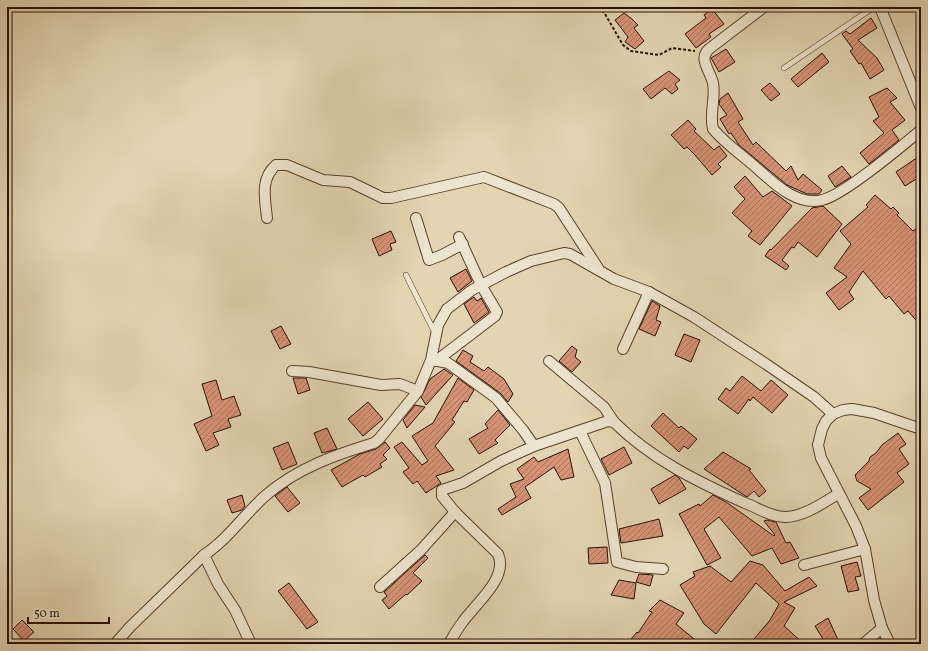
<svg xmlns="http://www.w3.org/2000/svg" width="928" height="651" font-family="Vollkorn,serif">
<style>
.building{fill:url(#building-hatch);stroke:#290f01}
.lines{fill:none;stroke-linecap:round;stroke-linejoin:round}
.lane-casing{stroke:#58402d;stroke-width:6}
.street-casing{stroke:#58402d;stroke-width:12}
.path{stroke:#290f01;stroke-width:2;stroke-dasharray:3 2;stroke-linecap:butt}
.lane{stroke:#ede4cd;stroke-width:5}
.street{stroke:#ede4cd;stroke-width:10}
</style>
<defs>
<pattern id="building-hatch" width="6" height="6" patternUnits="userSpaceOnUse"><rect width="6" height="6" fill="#d79376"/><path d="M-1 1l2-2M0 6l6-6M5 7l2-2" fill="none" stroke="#ae765e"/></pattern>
</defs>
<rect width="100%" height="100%" fill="#e3d5b2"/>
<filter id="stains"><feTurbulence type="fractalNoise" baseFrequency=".005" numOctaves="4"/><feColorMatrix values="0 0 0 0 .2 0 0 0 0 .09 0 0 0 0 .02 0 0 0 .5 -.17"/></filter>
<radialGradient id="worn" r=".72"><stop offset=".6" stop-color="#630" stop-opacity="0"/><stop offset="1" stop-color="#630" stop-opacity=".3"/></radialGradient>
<g class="building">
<path d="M712,9l12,15 -15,10 2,3 -15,11 -11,-14 21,-16 -2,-3z"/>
<path d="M624,13l8,6 6,6 -4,3 10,13 -9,8 -10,-7 3,-5 -13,-17z"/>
<path d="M871,18l6,10 -19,12 19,18 7,12 -14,9 -9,-16 -2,1 -9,-13 3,-2 -11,-15 4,-3 4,3z"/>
<path d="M726,49l9,13 -16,10 -8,-14z"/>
<path d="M822,53l7,9 -31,25 -7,-8z"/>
<path d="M669,71l11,9 -5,4 3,5 -6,5 -7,-6 -14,11 -8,-10z"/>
<path d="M770,83l10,11 -9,7 -10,-11z"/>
<path d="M887,88l10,10 -7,4 15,18 -13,10 7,10 -30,24 -9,-11 24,-20 -11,-12 6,-4 -10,-20z"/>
<path d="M728,93l15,26 -5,3 15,23 3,-3 30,29 5,-5 7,14 5,-6 19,16 -3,4h-12l-20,-9 -48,-40 -8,-12 -2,1 -9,-15 7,-4 -8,-11 1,-5z"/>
<path d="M688,120l8,9 -2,2 20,19 5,-4 8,10 -9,8 3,3 -9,8 -17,-20 -8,-8 -3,2 -13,-14z"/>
<path d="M921,155v21l-16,10 -9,-14z"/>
<path d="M842,166l9,11 -16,10 -7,-11z"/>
<path d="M745,176l18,21 9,-6 20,15 -32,39 -12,-9 4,-5 -20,-18 13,-14 -11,-12z"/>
<path d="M875,195l16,14 2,-2 6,6 -2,2 16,16 8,-6v101l-13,-15 -4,3 -15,-18 -3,3 -23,-28 -14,21 5,7 -15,11 -13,-17 21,-16 -13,-9 17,-24 -11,-13 28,-24 -2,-2z"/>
<path d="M823,206l19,18 -25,33 -19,-15 -4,6 -2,-1 -10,13 7,6 -3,4 -21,-14 5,-7 1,1 41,-42z"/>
<path d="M391,231l5,11 -6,2 2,6 -13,6 -7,-17z"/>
<path d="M466,269l6,12 -14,11 -8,-14z"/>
<path d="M474,297l3,4 4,-3 8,14 -15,11 -10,-19z"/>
<path d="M652,301l8,5 -4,14 5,2 -6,14 -16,-7z"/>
<path d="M281,326l10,18 -11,5 -9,-18z"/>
<path d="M684,334l16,6 -9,22 -16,-7z"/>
<path d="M572,346l5,4 -2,7 6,5 -9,10 -13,-11z"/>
<path d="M463,350l10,6 -3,6 14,9 4,-4 16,12 9,15 -5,8 -8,-9 -44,-32z"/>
<path d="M444,369l9,6 -27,30 -5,-8 9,-18z"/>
<path d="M742,376l19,15 10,-11 17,15 -16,18 -19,-16 -3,4 -1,-2 -11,15 -20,-15 8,-11 4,3z"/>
<path d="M293,378h13l4,12 -12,4z"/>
<path d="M458,378l16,12 -7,12 -3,-1 -12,19 3,2 -20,24 19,24 -18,6 5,7 -15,10 -9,-12 -4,3 -10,-12 6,-4 -15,-21 8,-5 20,23 6,-4 -16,-25 21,-13z"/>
<path d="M216,380l6,20 12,-4 7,19 -13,4 3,8 -18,6 6,12 -13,6 -12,-27 18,-8 -10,-32z"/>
<path d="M368,402l15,17 -20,17 -15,-17z"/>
<path d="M415,405l10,2 -18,21 -4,-8z"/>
<path d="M498,410l12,15 -15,15 3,3 -19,11 -10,-15 19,-11 -3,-4z"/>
<path d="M663,413l16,15 2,-2 16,13 -9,10 -4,-3 -5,6 -28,-26z"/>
<path d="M327,428l10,21 -15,4 -8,-20z"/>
<path d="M898,433l8,11 -7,5 10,15 -12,9 7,9 -36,28 -9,-12 12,-9 -14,-8 -2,-6 14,-14 1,-4 6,-4 6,-8z"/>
<path d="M288,442l9,22 -15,6 -9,-22z"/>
<path d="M385,442l5,6 -7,7 4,4 -7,5 2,3 -17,10 -2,-2 -21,12 -11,-17 29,-16 16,-5z"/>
<path d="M624,447l8,16 -23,12 -8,-16z"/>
<path d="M568,449l6,28 -13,3 -7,-13 -29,20 6,11 -29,17 -4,-6 18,-12 -6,-13 14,-5 -7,-10 17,-12 4,5z"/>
<path d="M723,452l28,17 -2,1 17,21 -7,6 -5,-6 -7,6 -43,-28z"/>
<path d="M675,475l4,3 7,11 -27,15 -8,-15z"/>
<path d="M287,487l13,16 -12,9 -13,-16z"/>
<path d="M242,495l3,11 -3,4 -10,3 -5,-13z"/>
<path d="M713,495l13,7 48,34 1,-1 -11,-14 3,-1 9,2 10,21 4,-1 9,16 -18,6 -9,-16 -20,8 -33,-39 -15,12 17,29 -14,7 -28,-51 20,-10 1,2z"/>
<path d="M659,519l4,17 -42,7 -2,-14z"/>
<path d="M607,547l1,16 -19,1 -1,-16z"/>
<path d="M425,555l3,3 -15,15 9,8 -15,14 -1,-1 -17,15 -7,-9 5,-4 -3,-4z"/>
<path d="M750,561l13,4 22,26 24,-14 8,9 -33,16 11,6 -11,18 20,18h-43l-7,-5 16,-19 9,-16 -23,-21 -40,51 -12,-10 -24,-39 15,-9 -2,-4 17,-6 21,16z"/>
<path d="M857,562l4,14 -6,1 4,13 -11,2 -7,-26z"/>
<path d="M639,574l14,1 -3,11 -14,-4z"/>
<path d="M619,580l17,3 -2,16 -23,-4z"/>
<path d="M289,583l29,39 -11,7 -29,-38z"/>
<path d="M660,600l24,13 -8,11 24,20h-73l10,-12 1,1 14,-21 -3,-1z"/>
<path d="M828,618l12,26h-14l-11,-18z"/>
<path d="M22,620l12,12 -10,9 -11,-12z"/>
</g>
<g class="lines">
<g class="lane-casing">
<g id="lane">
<path d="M784,68l90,-61"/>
<path d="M406,275l29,58"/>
</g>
</g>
<g class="street-casing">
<g id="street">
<path d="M764,7l-55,42c-11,10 1,21 4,34 3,15 -4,31 0,46 12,14 25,23 39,35 18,15 43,43 70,36 22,-5 80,-54 99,-70"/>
<path d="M880,7l41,101"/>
<path d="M267,218c-2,-20 -7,-39 9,-53h11l36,15 27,2 33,16h8l93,-21 70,27 5,4 39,60"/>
<path d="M416,218l13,42 13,-5 21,-11"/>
<path d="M623,349l26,-57"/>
<path d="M433,360l15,3 48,35 27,32 11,16"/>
<path d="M436,361l59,-45 2,-4 -16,-27 -22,-48"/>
<path d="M549,361l55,46 10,15"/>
<path d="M292,371l17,1 72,13 19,-1 18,7"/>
<path d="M580,431l25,52 12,79 19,5 27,2"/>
<path d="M455,512l-13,-16v-6l21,-7 38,-22 33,-15 74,-25 6,1c37,37 84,60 131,81 13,5 26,14 40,14 18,0 38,-14 53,-23"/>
<path d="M804,565l61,-16"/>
<path d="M380,587l41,-37 34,-38 43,42c11,24 -24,51 -36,69 -5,6 -9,14 -13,21"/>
<path d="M115,644l15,-17 74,-72"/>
<path d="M251,644l-16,-34 -17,-26 -14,-29c24,-16 40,-40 61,-59 32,-28 70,-41 109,-53l5,-4 39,-48 13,-31 7,-35 9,-16 25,-19 34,-18 25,-11 33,-8 6,1 44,25 35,13 45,25 72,47 48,33 19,17"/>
<path d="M863,644l19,-16"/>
<path d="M890,644l-8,-16 -8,-28 -9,-51 -9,-23 -35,-68 -3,-13 4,-16 4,-8 7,-7 10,-4 9,-1 22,4 47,16"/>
</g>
</g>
<path class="path" d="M598,7l7,7 18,31 8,6 28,4 13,-7 23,3"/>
<use href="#lane" class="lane"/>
<use href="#street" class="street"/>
</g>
<rect width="928" height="651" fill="none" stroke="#e3d5b2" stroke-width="24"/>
<rect x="8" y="8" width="912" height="635" fill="none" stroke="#290f01" stroke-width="2"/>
<rect x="12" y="12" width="904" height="627" fill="none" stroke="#290f01"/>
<path d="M28 617v6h81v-6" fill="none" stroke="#290f01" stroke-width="2"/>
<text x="34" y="617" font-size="12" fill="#290f01" stroke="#ede4cd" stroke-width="3" paint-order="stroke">50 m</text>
<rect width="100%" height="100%" filter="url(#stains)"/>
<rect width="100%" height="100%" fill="url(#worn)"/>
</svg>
